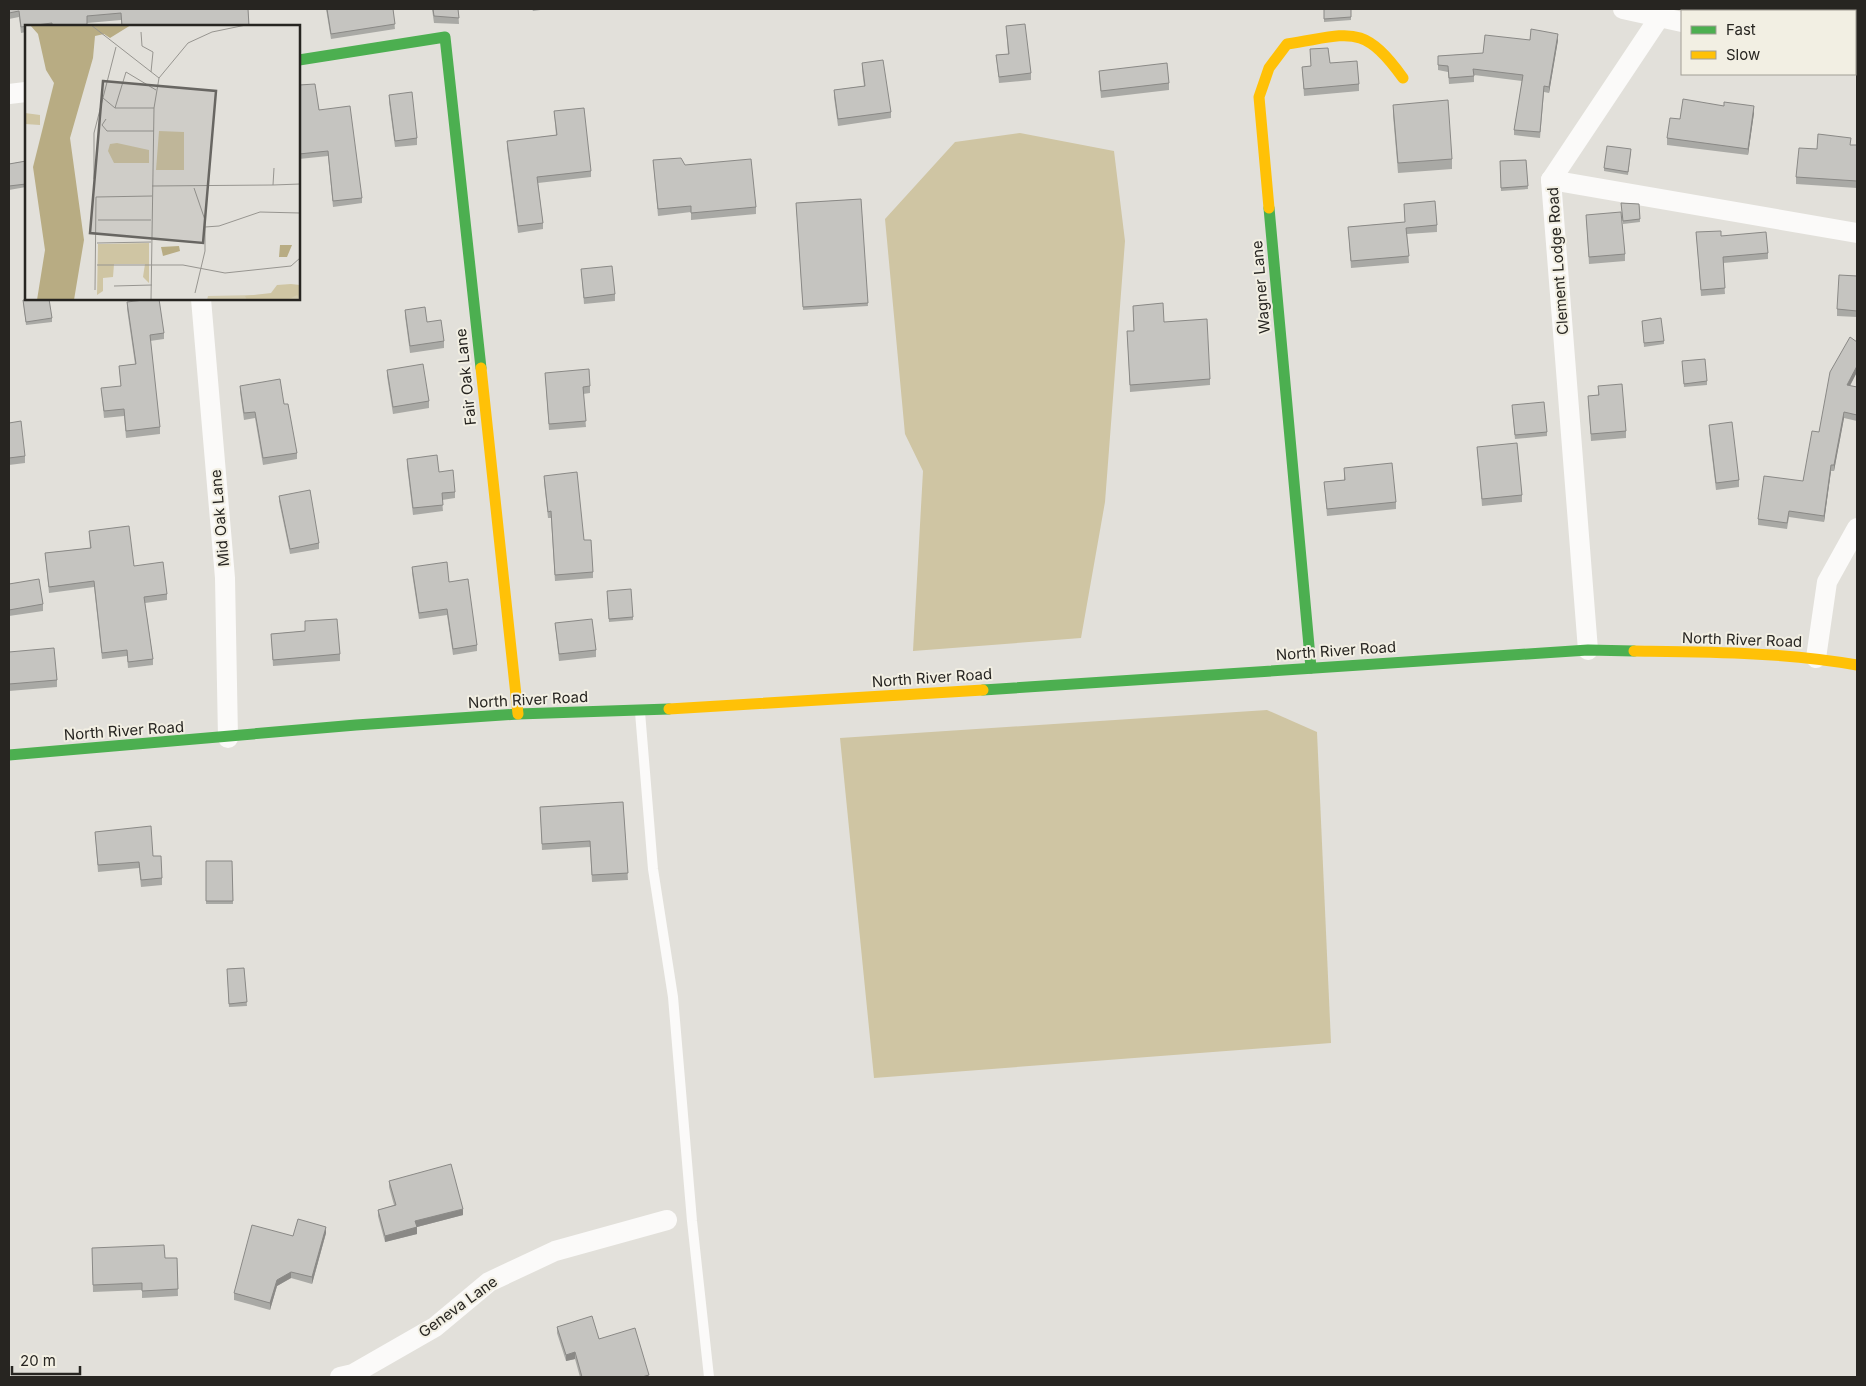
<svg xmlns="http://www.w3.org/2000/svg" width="1866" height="1386" font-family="Inter,sans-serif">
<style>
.forest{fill:#cfc5a3}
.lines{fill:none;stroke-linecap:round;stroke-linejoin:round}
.lane{stroke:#fbfaf9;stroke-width:10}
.street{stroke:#fbfaf9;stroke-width:20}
.fast{stroke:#4caf50;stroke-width:11}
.slow{stroke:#ffc107;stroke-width:11}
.wall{fill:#a9a9a5}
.shaded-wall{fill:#8a8986}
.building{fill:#c5c4c0;stroke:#8a8986}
.labels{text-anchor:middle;stroke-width:4;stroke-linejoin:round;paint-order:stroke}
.street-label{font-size:15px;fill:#272521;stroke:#f2efe3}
.inset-road{fill:none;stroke:#979590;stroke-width:1}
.view{fill:#686662;fill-opacity:0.15;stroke:#686662;stroke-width:2.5}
.inset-edge{fill:none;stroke:#272521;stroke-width:2.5}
</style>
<rect width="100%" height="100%" fill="#e2e0da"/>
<g class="forest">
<path d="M1020,133l94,18 11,90 -20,261 -24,136 -168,13 10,-180 -18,-37 -20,-215 70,-77z"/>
<path d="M1267,710l50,22 14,311 -457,35 -34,-340z"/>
</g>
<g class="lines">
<path class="lane" d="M640,712l13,157 20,128 19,224 17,156"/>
<g class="street">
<path d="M1623,9l59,13"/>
<path d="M1855,50h2"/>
<path d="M9,94l17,-2"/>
<path d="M1551,180l37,470"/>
<path d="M1551,180l306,53"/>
<path d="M1551,180l108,-162"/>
<path d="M201,299l24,279 3,160"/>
<path d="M1816,658l11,-76 30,-54"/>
<path d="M340,1377l13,-3 82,-47 54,-45 66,-31 112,-31"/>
</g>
<g class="fast">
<path d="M299,60l146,-23 36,331"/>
<path d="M1269,208l42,460"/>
<path d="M983,690l605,-40 46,1"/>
<path d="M9,755l347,-30 162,-11 151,-5"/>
</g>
<g class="slow">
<path d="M1269,208l-10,-111 10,-29 18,-24c62,-9 75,-23 116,34"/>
<path d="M481,368l37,346"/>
<path d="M1634,651c75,1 149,1 223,14"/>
<path d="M669,709l314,-19"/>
</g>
</g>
<g class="wall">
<path d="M9,9h239l1,17h-128v-6l-34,3v3h-61v6l-5,1 -2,-16 -10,2z"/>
<path d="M326,9h67l2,20 -64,10z"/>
<path d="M432,9h26l1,15 -25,-1z"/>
<path d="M532,9h16l-15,2z"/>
<path d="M1324,9h27v11l-27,2z"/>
<path d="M1006,26l25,47v7l-32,3 -3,-28 12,-1z"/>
<path d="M1530,40h28l-9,53 -5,-1 -4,46 -26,-3v-5l8,-49 -48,-6v7l-25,2 -1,-12 -10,-2v-14l45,-3z"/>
<path d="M1310,49l49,35v7l-55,5 -2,-29 9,-1z"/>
<path d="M862,63l29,49v6l-53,8 -4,-29v-7l30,-4 -2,-16z"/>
<path d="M1099,71l70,12v7l-68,8 -2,-20z"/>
<path d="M299,85l20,25 43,88v5l-29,4 -5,-51 -29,3z"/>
<path d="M389,95l28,43v7l-22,2 -6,-45z"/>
<path d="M1393,105l59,54v10l-54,4 -5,-58z"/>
<path d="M1724,106l30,7 -6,42 -81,-10v-7l13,-19z"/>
<path d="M554,111l37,60v6l-53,6 5,40v6l-25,4 -11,-85v-7l49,-6z"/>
<path d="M1851,145h6v43l-61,-4v-7l21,-28z"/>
<path d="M1631,152l-3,23 -24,-4v-3z"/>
<path d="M653,160l32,5 71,42v7l-65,6v-8l-33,4z"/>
<path d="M1526,160l2,29 -27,2 -1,-30z"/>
<path d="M26,161v26l-17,3v-26z"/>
<path d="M861,199l7,107 -65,4 -7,-107z"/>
<path d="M1621,203l18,1 1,18 -17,2z"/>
<path d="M1404,204l33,21v7l-30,2 2,29 -58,5 -3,-41 57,-5z"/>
<path d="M1586,215l39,39v7l-36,3z"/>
<path d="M1696,232l25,4 47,17v6l-45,4 2,31 -24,2z"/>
<path d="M581,269l34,25v7l-31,3z"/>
<path d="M1857,276v41l-20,-1v-7z"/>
<path d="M23,300l29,18v4l-26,3z"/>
<path d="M127,302l37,31v6l-14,2 10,86v7l-34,4 -2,-22 -20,2 -3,-30 20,-1 -2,-21 16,-2 -8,-55z"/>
<path d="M1133,306l77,73v6l-80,7 -3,-61h7z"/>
<path d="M405,310l22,12 17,19v7l-34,5 -5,-37z"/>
<path d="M1642,321l22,20v3l-20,3z"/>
<path d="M1857,342v30l-7,14 7,1v34l-13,-3 -10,53h-3l-7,51 -35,-5 -2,12 -29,-4v-6l45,-38 16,-49z"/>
<path d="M1682,364l25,17v4l-23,2z"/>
<path d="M387,370l42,31v7l-36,6 -6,-38z"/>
<path d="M545,373l45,13v7l-7,1 3,33 -37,3z"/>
<path d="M240,386l57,67v6l-34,6 -8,-47 -11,2 -4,-28z"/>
<path d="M1598,386l28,45v7l-35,3 -3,-45 10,-1z"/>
<path d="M1512,408l35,24v4l-32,3z"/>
<path d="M9,423l16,33v7l-16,2z"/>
<path d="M1709,425l30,55v7l-23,3 -7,-58z"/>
<path d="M1477,447l45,48v7l-40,4z"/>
<path d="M407,459l32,13 16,20v6l-13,2 1,11 -30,4 -6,-49z"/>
<path d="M1344,468l52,34v7l-69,7 -3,-34 20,-2z"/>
<path d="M544,476l40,64 9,32v6l-38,3 -4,-63h-3l-4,-36z"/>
<path d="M279,496l40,47v6l-29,5 -11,-53z"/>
<path d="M89,531l45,35 33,28v6l-22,3 8,56v6l-25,3 -1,-12 -25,3 -8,-72 -45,6 -4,-40 45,-5z"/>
<path d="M412,567l37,15 28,63v6l-24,4 -6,-40 -28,4 -7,-46z"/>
<path d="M9,584l34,20v7l-34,5z"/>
<path d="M607,594l26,23v3l-24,2z"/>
<path d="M305,621l35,33v7l-67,5 -2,-32 34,-3z"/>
<path d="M555,623l41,27v7l-37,4z"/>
<path d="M9,652l48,28v7l-48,4z"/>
<path d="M623,802l5,78 -36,2 -2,-35 -48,3 -2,-43z"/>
<path d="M95,832l58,24 9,22v7l-21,2 -2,-19 -41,4z"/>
<path d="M206,861h26l1,43h-27z"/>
<path d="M244,968l3,38 -18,1 -2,-38z"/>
<path d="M389,1181l74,34 -46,12v7l-32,8 -7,-26v-6l16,-5 -5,-18z"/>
<path d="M326,1233l-14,51 -21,-6 -14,8 -7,24 -36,-10v-7l59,-57z"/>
<path d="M92,1248l73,10h12l1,38 -36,2v-8l-49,2z"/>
<path d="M557,1327l42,12 50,38h-69l-5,-18 -9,2 -9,-28z"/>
</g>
<g class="shaded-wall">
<path d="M1558,34v6l-9,53v-6z"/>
<path d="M1754,106v7l-6,42v-6z"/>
<path d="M1857,366v6l-10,19v-6z"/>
<path d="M1844,412v6l-10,53v-6z"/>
<path d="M1831,465v6l-7,51v-6z"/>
<path d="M463,1209v6l-46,12v7l-32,8v-6l30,-15z"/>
<path d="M326,1227v6l-14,51v-7z"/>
<path d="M291,1272v6l-14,8 -7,24v-7l7,-23z"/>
<path d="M575,1352v7l-9,2v-6z"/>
</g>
<g class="building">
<path d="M9,9h239l1,17h-127l-1,-13 -34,3v10h-35v-3l-31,4 -2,-16 -10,2z"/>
<path d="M327,9h66l2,15 -64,10z"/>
<path d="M433,9h25l1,9 -25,-2z"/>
<path d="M1324,9h27v8l-27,2z"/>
<path d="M1025,24l6,49 -32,4 -3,-22 13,-1 -3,-28z"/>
<path d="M1531,29l27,5 -9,53 -5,-1 -4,46 -26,-2 9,-55 -50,-6 1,7 -25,2 -1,-12 -10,-1v-9l45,-3 2,-18 45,5z"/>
<path d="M1328,48l2,15 27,-2 2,23 -55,5 -2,-22 9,-1 -1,-17z"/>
<path d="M883,60l8,52 -53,7 -4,-29 31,-4 -3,-23z"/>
<path d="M1167,63l2,20 -68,8 -2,-20z"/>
<path d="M315,84l4,26 31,-4 12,92 -29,3 -5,-50 -29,3v-69z"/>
<path d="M412,92l5,46 -22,3 -6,-46z"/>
<path d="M1683,99l41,7v-4l30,4 -6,43 -81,-11 3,-20 10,1z"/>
<path d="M1448,100l4,59 -54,4 -5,-58z"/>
<path d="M584,108l7,63 -54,6 6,46 -25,3 -11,-85 50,-6 -3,-24z"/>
<path d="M1818,134l33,4 -1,7h7v36l-61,-4 3,-29 18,1z"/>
<path d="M1607,146l24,3 -3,23 -24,-4z"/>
<path d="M681,158l4,7 66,-6 5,48 -65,6v-7l-33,3 -5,-49z"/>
<path d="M1526,160l2,26 -27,2 -1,-27z"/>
<path d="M26,161v23l-17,2v-22z"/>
<path d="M861,199l7,104 -65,4 -7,-104z"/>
<path d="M1435,201l2,24 -31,3 3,28 -58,5 -3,-34 57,-5 -1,-18z"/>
<path d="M1621,203l18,1 1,15 -17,2z"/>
<path d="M1621,212l4,42 -36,3 -3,-42z"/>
<path d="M1721,231v5l45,-4 2,21 -45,4 2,31 -24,2 -5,-58z"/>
<path d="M612,266l3,28 -31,4 -3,-29z"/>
<path d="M1839,275l18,1v35l-20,-2z"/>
<path d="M30,299h19l3,19 -26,4 -3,-22z"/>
<path d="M152,299h7l5,34 -14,2 10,92 -34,4 -2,-22 -20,2 -3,-23 20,-2 -2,-20 17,-2 -9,-62z"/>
<path d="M1163,303l1,19 43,-3 3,60 -80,6 -3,-54h7l-1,-25z"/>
<path d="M425,307l2,15 14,-2 3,21 -34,5 -5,-36z"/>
<path d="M1661,318l3,23 -20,2 -2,-22z"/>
<path d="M1850,337l7,5v24l-10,19 10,2v28l-13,-3 -10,53h-3l-7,51 -35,-5 -2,12 -29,-4 6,-43 39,5 9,-50 7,1 11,-60z"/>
<path d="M1705,359l2,22 -23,3 -2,-23z"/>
<path d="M423,364l6,37 -36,6 -6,-37z"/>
<path d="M589,369l1,17 -7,1 3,34 -37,3 -4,-51z"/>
<path d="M280,379l4,25h4l9,49 -34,5 -8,-46 -11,1 -4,-27z"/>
<path d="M1622,384l4,47 -35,3 -3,-38 11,-1 -1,-9z"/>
<path d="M1544,402l3,30 -32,3 -3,-30z"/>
<path d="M21,421l4,35 -16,2v-35z"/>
<path d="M1732,422l7,58 -23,3 -7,-58z"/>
<path d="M1517,443l5,52 -40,4 -5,-52z"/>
<path d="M437,455l2,17 14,-2 2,22 -13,1 1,12 -30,3 -6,-49z"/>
<path d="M1392,463l4,39 -69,7 -3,-27 21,-2 -1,-12z"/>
<path d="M577,472l7,68h7l2,32 -38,3 -4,-64 -3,1 -4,-36z"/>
<path d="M310,490l9,53 -29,6 -11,-53z"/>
<path d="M129,526l5,40 29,-4 4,32 -23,3 9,62 -25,3 -1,-12 -25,3 -8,-72 -45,6 -4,-34 46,-5 -2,-17z"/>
<path d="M447,562l2,20 19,-3 9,66 -24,4 -6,-40 -28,4 -7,-46z"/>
<path d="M39,579l4,25 -34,6v-26z"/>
<path d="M631,589l2,28 -24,2 -2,-28z"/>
<path d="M337,619l3,35 -67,6 -2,-26 34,-3v-10z"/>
<path d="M592,619l4,31 -37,4 -4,-31z"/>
<path d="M54,648l3,32 -48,4v-32z"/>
<path d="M623,802l5,71 -36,2 -2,-34 -48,3 -2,-37z"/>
<path d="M151,826l2,30h8l1,22 -21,2 -2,-18 -41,3 -3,-33z"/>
<path d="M206,861h26l1,40h-27z"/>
<path d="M244,968l3,34 -18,2 -2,-35z"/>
<path d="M451,1164l12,45 -48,12 2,6 -32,9 -7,-26 18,-5 -7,-24z"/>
<path d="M298,1219l28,8 -14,50 -21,-5 -14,8 -7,23 -36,-10 18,-68 41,11z"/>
<path d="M164,1245l1,13h12l1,31 -36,2v-8l-49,2 -1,-37z"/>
<path d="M592,1316l7,23 36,-11 14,47 -7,2h-60l-7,-25 -9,3 -9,-28z"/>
</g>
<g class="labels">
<g class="street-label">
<text transform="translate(1558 261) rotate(-94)" y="5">Clement Lodge Road</text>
<text transform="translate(1261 287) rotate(-95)" y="5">Wagner Lane</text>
<text transform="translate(466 377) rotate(-96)" y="5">Fair Oak Lane</text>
<text transform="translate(220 518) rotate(-95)" y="5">Mid Oak Lane</text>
<text transform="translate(1742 640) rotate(2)" y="5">North River Road</text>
<text transform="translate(1336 651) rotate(-4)" y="5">North River Road</text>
<text transform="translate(932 678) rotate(-4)" y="5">North River Road</text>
<text transform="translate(528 700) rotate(-3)" y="5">North River Road</text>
<text transform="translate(124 731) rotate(-4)" y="5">North River Road</text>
<text transform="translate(458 1307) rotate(-36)" y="5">Geneva Lane</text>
</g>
</g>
<g transform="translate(25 25)">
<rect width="275" height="275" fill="#e2e0da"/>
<path d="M275,269v6h-93l1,-4z" fill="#d3cbaf"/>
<path d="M0,88l15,2v10l-15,-1zM134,106l25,1v38h-28zM92,118l32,7v13h-35l-6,-12 2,-7zM124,218v40l-6,-6 2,-13h-31l-1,13 -10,1v13l-6,4 1,-51zM266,259l9,1v14l-3,-4 -10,5h-40l-2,-4 26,-3 6,-8z" fill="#cfc5a3"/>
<path d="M5,0h101l-21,13 -6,-4 -9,2 -2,22 -23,80 14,102 -10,60h-37l8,-50 -12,-83 21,-84 -8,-13 -8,-36zM255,220h12l-5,12h-8zM154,221l1,5 -17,5 -2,-9z" fill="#b8ac83"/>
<path class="inset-road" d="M66,0l68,53M116,7l1,14 11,6 -2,20M78,73l12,10M90,83l11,-36 30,18M90,83h39M81,94l-4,6 5,6h47M69,154v-46l22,-86M248,160l27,-1M127,161l121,-1 1,-17M169,163l11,32v31l-10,42M73,195h53M180,202l14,-1 41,-14 40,1M72,218l54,-1M72,240h86l42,8 66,-7 9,-8M89,261l38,-1M70,265l1,-93 56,-1M126,275l3,-192 5,-30 29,-35 24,-11 34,-7"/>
<path class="view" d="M78,56l113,10 -13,152 -113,-10z"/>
<rect width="275" height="275" class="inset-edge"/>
</g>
<rect width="1866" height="1386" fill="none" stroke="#272521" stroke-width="20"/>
<rect x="1681" y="10" width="175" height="65" fill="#f2efe3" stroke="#a19e95"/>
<rect x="1691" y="26" width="25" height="8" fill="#4caf50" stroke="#a19e95"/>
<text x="1726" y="35" font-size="15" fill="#272521">Fast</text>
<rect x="1691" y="51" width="25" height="8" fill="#ffc107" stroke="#a19e95"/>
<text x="1726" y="60" font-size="15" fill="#272521">Slow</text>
<path d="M12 1366v8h68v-8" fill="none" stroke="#272521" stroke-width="2.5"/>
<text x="20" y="1366" font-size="15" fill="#272521" stroke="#f2efe3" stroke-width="4" paint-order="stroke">20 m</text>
</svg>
